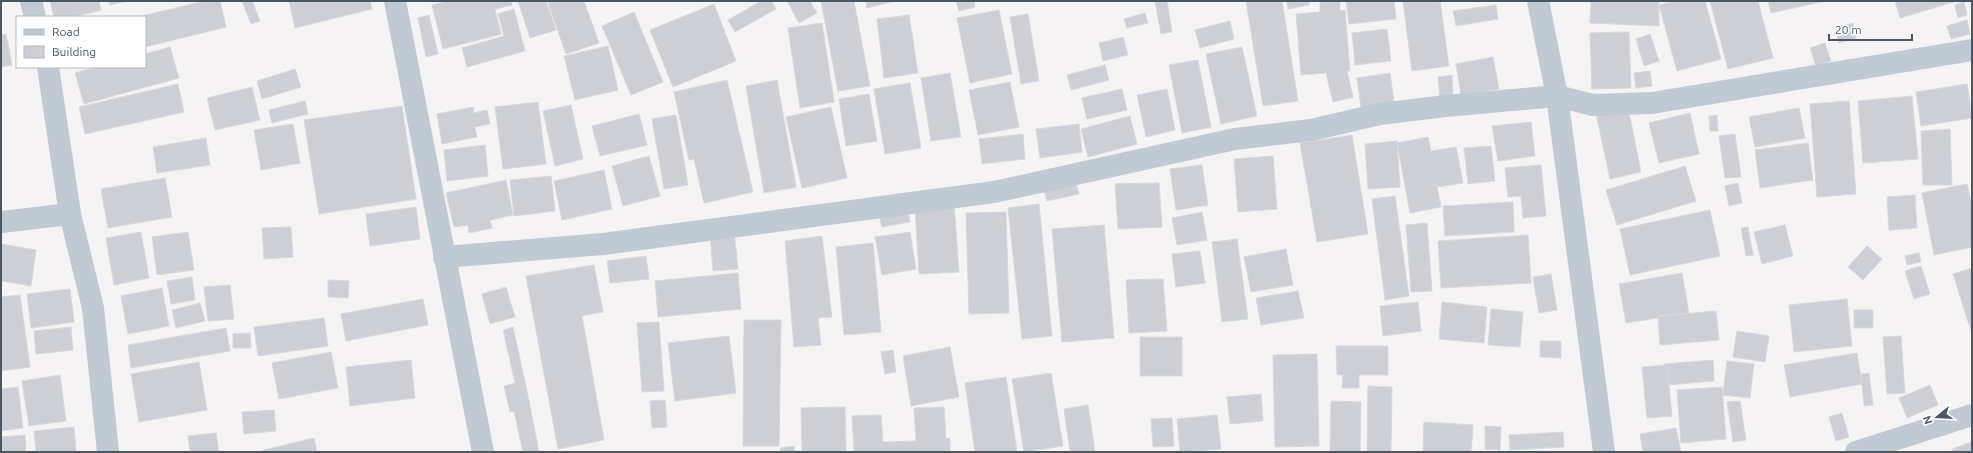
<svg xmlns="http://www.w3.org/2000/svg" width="1973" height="453" font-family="Ubuntu,sans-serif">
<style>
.building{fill:#cdcfd5;stroke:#d7d9de}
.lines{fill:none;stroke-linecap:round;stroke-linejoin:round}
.minor{stroke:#c1cad2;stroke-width:22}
</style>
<rect width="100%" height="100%" fill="#f5f3f3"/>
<g class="building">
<path d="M50,1h49l2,9 -28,7h-19z"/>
<path d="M109,1h18l-17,4z"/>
<path d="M204,1h16l6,26 -81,20v-30h-7z"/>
<path d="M242,1h10l8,20 -9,3z"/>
<path d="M289,1h81l2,8 -77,19z"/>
<path d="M449,1h62l1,4 -17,4 6,25 -58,15 -11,-44z"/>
<path d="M518,1h28l10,29 -26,8z"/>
<path d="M554,1h30l15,42 -33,11 -18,-51z"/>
<path d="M761,1h10l5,8 -41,23 -7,-12z"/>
<path d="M787,1h23l7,12 -18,10z"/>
<path d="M821,1h33l16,85 -32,5z"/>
<path d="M866,1h29l-28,7z"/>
<path d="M956,1h18l1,6 -16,4z"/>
<path d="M1167,1l5,31 -11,2 -6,-32z"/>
<path d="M1246,1h36l16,100 -35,5z"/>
<path d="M1287,1h22v4l-21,4z"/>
<path d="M1320,1h20v10l5,-1 5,61h-3l6,26 -20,5 -7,-29 -25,2 -5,-61 24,-2z"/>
<path d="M1346,1h48l2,18 -47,5z"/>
<path d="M1403,1h37l9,65 -37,5z"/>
<path d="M1591,1h68v25l-69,-3z"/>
<path d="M1675,1h30l16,58 -44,12 -18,-66z"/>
<path d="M1710,1h48l15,57 -45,11z"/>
<path d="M1768,1h58l-55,12z"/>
<path d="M1895,1h62l-57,17z"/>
<path d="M1964,2l3,13 -9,3 -3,-13z"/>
<path d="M714,4l22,57 -63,26 -23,-57z"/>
<path d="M1496,5l2,14 -42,7 -3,-15z"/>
<path d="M514,9l11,42 -58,16 -5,-19 42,-12 -6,-22z"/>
<path d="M999,10l13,64 -42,9 -13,-65z"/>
<path d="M634,12l29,70 -32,13 -29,-69z"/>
<path d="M1145,13l3,10 -21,5 -3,-9z"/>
<path d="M1028,14l11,67 -18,3 -11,-67z"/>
<path d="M429,15l9,39 -12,3 -8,-39z"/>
<path d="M909,15l9,58 -34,5 -7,-59z"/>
<path d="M1967,20l3,14 -19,5 -4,-13z"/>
<path d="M1230,21l4,18 -34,9 -5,-18z"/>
<path d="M822,23l12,79 -34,6 -12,-80z"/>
<path d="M1853,23l3,15 -17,5 -4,-15z"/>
<path d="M1387,29l4,32 -36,4 -3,-32z"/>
<path d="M1629,32l2,56 -39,1 -2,-56z"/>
<path d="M6,34l6,31 -11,2v-32z"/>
<path d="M1650,34l9,27 -15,5 -8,-27z"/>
<path d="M1123,37l5,18 -25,6 -4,-18z"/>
<path d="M1825,43l6,18 -15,5 -6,-18z"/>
<path d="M608,46l10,44 -43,10 -11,-44z"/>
<path d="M170,47l9,31 -95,26 -9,-31 22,-6h48v-13z"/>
<path d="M1242,47l15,69 -36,8 -15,-70z"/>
<path d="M1493,57l6,32 -38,6 -5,-31z"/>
<path d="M1198,60l13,67 -29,6 -13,-68z"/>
<path d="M1105,65l4,15 -38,10 -4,-15z"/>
<path d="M295,69l6,18 -39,12 -5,-18z"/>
<path d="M1650,71l2,15 -16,2 -2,-15z"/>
<path d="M950,73l11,64 -30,4 -10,-63z"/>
<path d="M1390,73l4,29 -33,5 -4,-29z"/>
<path d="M1452,75l1,23 -13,1 -2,-22z"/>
<path d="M727,80l26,112 -49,11 -10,-44 -5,1 -15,-68z"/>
<path d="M777,80l19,107 -32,6 -18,-107z"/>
<path d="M1010,82l9,45 -41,8 -9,-45z"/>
<path d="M910,83l11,65 -36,6 -11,-65z"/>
<path d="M178,84l6,28 -99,22 -6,-27z"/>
<path d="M1967,84l5,34 -51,8 -5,-34z"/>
<path d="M252,87l8,33 -45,10 -8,-32z"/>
<path d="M1122,89l5,21 -40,9 -5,-21z"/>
<path d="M1167,89l8,41 -29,7 -9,-42z"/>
<path d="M869,94l8,47 -31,5 -7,-47z"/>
<path d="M1912,96l6,63 -55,4 -5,-62z"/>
<path d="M305,101l3,13 -36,9 -3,-13z"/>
<path d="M1849,101l7,93 -39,3 -7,-93z"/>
<path d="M538,102l8,62 -43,5 -8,-62z"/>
<path d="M571,105l12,54 -28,7 -12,-55z"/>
<path d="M402,106l14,93 -97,15 -15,-94z"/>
<path d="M473,107l1,6 13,-3 3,14 -15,3 2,10 -35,7 -5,-30z"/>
<path d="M831,107l16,71 -45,10 -16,-71z"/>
<path d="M1628,107l13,65 -31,7 -14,-66z"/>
<path d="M1799,108l6,30 -50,9 -6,-30z"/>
<path d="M1690,113l9,41 -40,9 -10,-40z"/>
<path d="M639,114l8,31 -47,11 -8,-30z"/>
<path d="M676,115l12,70 -24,4 -12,-70z"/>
<path d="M1717,115l1,16h-8l-1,-15z"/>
<path d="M1130,116l7,28 -49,13 -7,-28z"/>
<path d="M1531,122l4,34 -37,5 -6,-35z"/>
<path d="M293,124l7,39 -39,7 -7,-40z"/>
<path d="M1079,124l3,28 -42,6 -4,-29z"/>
<path d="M1950,129l2,56h-29l-2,-54z"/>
<path d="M1023,134l2,25 -43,5 -3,-25z"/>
<path d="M1735,134l6,43 -16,1 -6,-42z"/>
<path d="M1352,135l16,99 -51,8 -17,-99z"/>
<path d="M1428,137l3,14 25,-4 7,36 -26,4 4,20 -31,6 -13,-70z"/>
<path d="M206,138l4,27 -53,8 -4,-26z"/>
<path d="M1397,141l3,46 -32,2 -3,-45z"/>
<path d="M1808,143l5,37 -53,8 -5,-38z"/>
<path d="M485,145l3,31 -41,5 -3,-31z"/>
<path d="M1491,146l4,35 -27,3 -4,-36z"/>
<path d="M649,156l11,40 -37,10 -11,-40z"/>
<path d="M1273,156l4,53 -39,3 -4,-53z"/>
<path d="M1202,165l6,40 -32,5 -6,-41z"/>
<path d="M1541,165l5,51 -23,2 -2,-22 -13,1 -3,-29z"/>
<path d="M1685,166l11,35 -79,24 -11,-35z"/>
<path d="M604,170l8,39 -50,11 -8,-39z"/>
<path d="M551,176l4,35 -41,5 -4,-36z"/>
<path d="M165,178l7,39 -64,11 -7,-39z"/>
<path d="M1075,179l4,15 -32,7 -4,-15z"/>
<path d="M506,180l7,35 -23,5 2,8 -23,5 -1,-8 -14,2 -8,-34z"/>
<path d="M1159,183l3,44 -44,2 -3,-45z"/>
<path d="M1738,183l4,20 -13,3 -4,-20z"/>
<path d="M1967,184l5,24v39l-38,8 -12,-62z"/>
<path d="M1915,195l2,33 -28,2 -2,-33z"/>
<path d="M1395,196l14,100 -24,4 -13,-101z"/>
<path d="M1513,202l1,30 -69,4 -2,-30z"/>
<path d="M954,204l5,68 -40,2 -4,-67z"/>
<path d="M1039,204l13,132 -30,3 -14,-131z"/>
<path d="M907,205l3,17 -28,5 -4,-17z"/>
<path d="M416,207l4,32 -50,7 -4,-32z"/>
<path d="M1710,210l10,46 -90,19 -10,-46z"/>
<path d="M1006,212l3,101 -40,1 -3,-101z"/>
<path d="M1202,212l5,28 -30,5 -5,-27z"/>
<path d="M1427,223l5,68 -21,1 -5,-67z"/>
<path d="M1104,225l10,113 -52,4 -10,-113z"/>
<path d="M1785,225l8,31 -31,8 -8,-32z"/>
<path d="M291,227l2,30 -29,2 -2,-31z"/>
<path d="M1748,227l5,28 -7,1 -5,-28z"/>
<path d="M734,231l4,38 -25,2 -3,-37z"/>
<path d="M141,232l8,46 -35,7 -8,-47z"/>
<path d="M188,232l6,38 -37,5 -5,-38z"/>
<path d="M910,232l6,37 -34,6 -7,-38z"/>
<path d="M1528,235l3,48 -90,5 -3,-47z"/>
<path d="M822,236l10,81 -14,1 3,27 -27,2 -9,-106z"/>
<path d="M1237,239l11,80 -26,3 -10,-80z"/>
<path d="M873,243l8,89 -37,3 -8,-88z"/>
<path d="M1,244l35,6 -5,36 -30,-5z"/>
<path d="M1867,246l15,13 -19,21 -15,-13z"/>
<path d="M1286,249l7,36 -42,7 -7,-35z"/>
<path d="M1200,251l5,32 -29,4 -4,-33z"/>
<path d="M1919,253l2,9 -14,3 -2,-9z"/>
<path d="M646,256l3,23 -39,4 -3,-22z"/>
<path d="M594,265l9,47 -21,4 22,124 -46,9 -32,-173z"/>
<path d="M1921,266l9,28 -16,5 -9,-28z"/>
<path d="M1972,268v66l-19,-60z"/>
<path d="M738,273l3,36 -83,8 -3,-36z"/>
<path d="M1682,273l7,40 -63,10 -7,-39z"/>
<path d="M1551,274l6,36 -18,3 -6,-36z"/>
<path d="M192,277l3,23 -24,4 -4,-23z"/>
<path d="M1163,279l4,52 -38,2 -3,-53z"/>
<path d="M328,280l21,1 -1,17 -20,-1z"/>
<path d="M230,285l4,34 -26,2 -4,-34z"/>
<path d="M506,287l9,30 -25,7 -8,-30z"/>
<path d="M162,288l7,38 -41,8 -7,-38z"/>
<path d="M70,289l4,33 -43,6 -4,-34z"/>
<path d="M1298,291l6,27 -43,7 -5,-27z"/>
<path d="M20,295l10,72 -29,4v-74z"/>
<path d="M423,299l5,26 -82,16 -5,-27z"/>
<path d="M1847,299l5,47 -58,6 -5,-47z"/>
<path d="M1418,302l3,29 -38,5 -3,-30z"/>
<path d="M1442,302l45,5 -3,36 -45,-4z"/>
<path d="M200,303l5,18 -29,7 -4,-18z"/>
<path d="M1491,309l32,3 -3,35 -32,-2z"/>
<rect x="1854" y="310" width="19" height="18"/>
<path d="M1716,311l3,29 -59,5 -2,-29z"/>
<path d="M324,318l4,28 -70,10 -4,-29z"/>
<path d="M744,320h37l-2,126h-36z"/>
<path d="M659,322l5,69 -22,1 -5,-69z"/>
<path d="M71,327l2,23 -37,4 -2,-23z"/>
<path d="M513,327l14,64 12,61h-16l-9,-41 -4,1 -6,-26 11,-3 -12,-53z"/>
<path d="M226,328l4,23 -99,17 -3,-23z"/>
<path d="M1737,331l32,5 -4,26 -32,-5z"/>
<path d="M250,333l1,15h-18v-14z"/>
<path d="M729,336l7,57 -61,8 -7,-58z"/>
<path d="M1901,336l4,57 -18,1 -4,-57z"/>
<rect x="1140" y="337" width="42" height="39"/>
<path d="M1540,341h21v17l-21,-1z"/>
<path d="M1336,346h52v29h-29v13h-17l1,-13h-6z"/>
<path d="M950,347l9,50 -48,9 -8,-50z"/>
<path d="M893,350l3,22 -11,2 -4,-22z"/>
<path d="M331,352l7,36 -59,11 -7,-36z"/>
<path d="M1857,353l5,31 -72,13 -6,-32z"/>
<path d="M1317,354l2,92 -44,1 -2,-92z"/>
<path d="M411,360l4,38 -65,8 -4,-39z"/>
<path d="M1713,360l1,21 -48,4 -2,-21z"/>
<path d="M1727,361l27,3 -4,34 -27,-3z"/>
<path d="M199,362l8,48 -68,12 -8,-48z"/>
<path d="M1667,365l5,51 -25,2 -5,-51z"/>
<path d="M1051,373l12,73 -39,6 -12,-73z"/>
<path d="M1869,373l4,32 -9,1 -3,-32z"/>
<path d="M60,375l6,46 -37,5 -7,-45z"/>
<path d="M1006,377l11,75h-42l-10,-69z"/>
<path d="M1930,385l8,20 -31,13 -8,-20z"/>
<path d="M1368,386l24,1 -1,65h-24z"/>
<path d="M18,387l5,41 -22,3v-42z"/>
<path d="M1722,387l4,52 -45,4 -4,-53z"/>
<path d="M1261,394l2,27 -33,3 -3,-27z"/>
<path d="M665,400l2,27 -15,1 -2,-27z"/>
<path d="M1331,401l30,1 -1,50h-30z"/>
<path d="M1740,401l6,39 -13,2 -6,-40z"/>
<path d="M1088,405l7,47h-25l-6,-43z"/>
<path d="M845,407l1,45h-44l-1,-44z"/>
<path d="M944,407l2,32 4,-1v14h-96l-2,-36 29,-1 2,27 33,-1 -2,-33z"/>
<path d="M274,410l2,21 -32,3 -2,-22z"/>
<path d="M1842,413l7,24 -13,4 -7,-24z"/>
<path d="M1217,415l4,34 -41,3 -3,-33z"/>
<path d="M1172,418l2,28 -21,1 -2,-28z"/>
<path d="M1424,422l49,3 -2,27h-48z"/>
<path d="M1485,426l16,1 -1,23 -15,-1z"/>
<path d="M74,427l2,25h-40l-2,-21z"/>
<path d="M1676,428l5,24h-38l-3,-18z"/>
<path d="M1563,432l1,15 -54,3 -1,-15z"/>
<path d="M216,433l3,19h-29l-2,-16z"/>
<path d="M25,435l1,17h-25v-15z"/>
<path d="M314,438l3,14h-53l-1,-2z"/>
<path d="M1972,442v10h-19l-1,-3z"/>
<path d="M794,446l1,6h-14l-1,-4z"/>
</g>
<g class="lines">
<g class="minor">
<path d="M31,1l4,16"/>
<path d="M395,1l88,451"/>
<path d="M1538,1l19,95 47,356"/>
<path d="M48,67l22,147 23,94 15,144"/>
<path d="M1,222l69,-8"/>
<path d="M444,257l159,-13 391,-52 241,-53 76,-9 69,-16 66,-8 111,-10 36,9 59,-2 320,-53"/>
<path d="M1856,452l116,-37"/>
</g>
</g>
<rect width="1973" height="453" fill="none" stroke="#4a5661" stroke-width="4"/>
<rect x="16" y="16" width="130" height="52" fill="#ffffff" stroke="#b7bbc0"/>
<rect x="24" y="29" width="20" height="6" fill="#c1cad2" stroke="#b7bbc0"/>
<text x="52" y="36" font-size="12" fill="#4a5661">Road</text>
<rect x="24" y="46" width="20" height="12" fill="#cdcfd5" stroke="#b7bbc0"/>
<text x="52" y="56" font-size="12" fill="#4a5661">Building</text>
<g transform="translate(1937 417) rotate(252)" stroke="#ffffff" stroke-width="3" paint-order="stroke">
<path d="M0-3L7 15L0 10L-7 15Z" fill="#4a5661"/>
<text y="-6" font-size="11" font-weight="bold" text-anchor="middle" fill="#4a5661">N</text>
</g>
<path d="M1829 34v6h83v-6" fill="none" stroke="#4a5661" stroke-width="2"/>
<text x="1835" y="34" font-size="12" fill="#4a5661" stroke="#ffffff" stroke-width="3" paint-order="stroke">20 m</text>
</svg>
